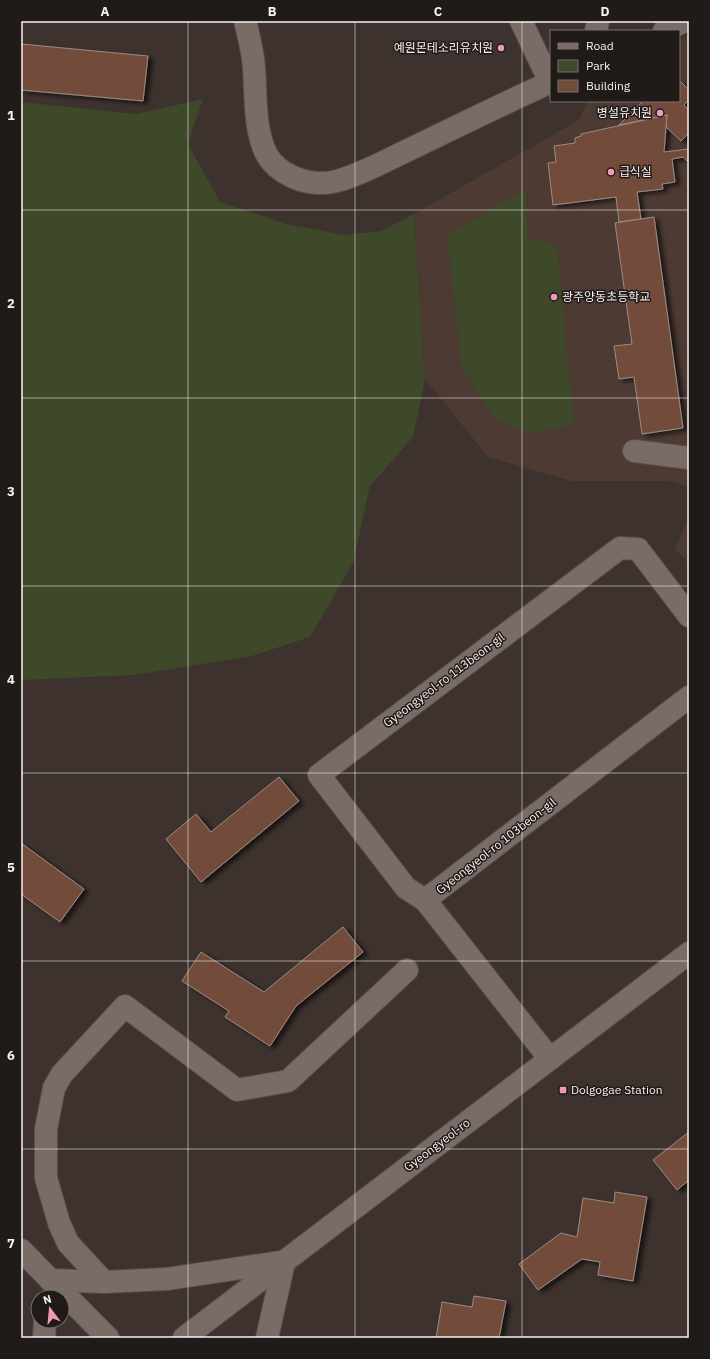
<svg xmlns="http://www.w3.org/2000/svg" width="710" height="1359" font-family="'IBM Plex Sans','Noto Sans KR',sans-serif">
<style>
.built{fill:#4c3a33}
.green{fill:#3d4929}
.building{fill:#724b3b;stroke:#998c87;filter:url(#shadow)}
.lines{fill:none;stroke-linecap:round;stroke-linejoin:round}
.minor-casing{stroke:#574e4a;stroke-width:24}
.minor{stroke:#796c67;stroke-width:22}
.grid{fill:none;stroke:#faf2f0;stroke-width:1;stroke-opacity:0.55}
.poi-dot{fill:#ef9ab8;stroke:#201b19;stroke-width:1.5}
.labels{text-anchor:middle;stroke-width:3;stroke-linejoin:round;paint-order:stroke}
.poi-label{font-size:12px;fill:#faf2f0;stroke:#201b19;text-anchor:start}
.street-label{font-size:12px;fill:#faf2f0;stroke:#201b19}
.neatline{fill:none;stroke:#faf2f0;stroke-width:1.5}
.grid-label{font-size:13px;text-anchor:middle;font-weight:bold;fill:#faf2f0}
</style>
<defs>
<filter id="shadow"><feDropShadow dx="4.5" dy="2.5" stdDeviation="2" flood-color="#0009"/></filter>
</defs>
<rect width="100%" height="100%" fill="#3d322e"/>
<g class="built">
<path d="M689,35v452l-18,-6h-100l-83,-24 -63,-78 -11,-165 165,-94 9,-19h91v-61z"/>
<path d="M689,517v46l-14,-14z"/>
</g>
<g class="green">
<path d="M203,99l-15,45 32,58 66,22 59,11 36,-4 33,-17 11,165 -12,58 -43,49 -17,77 -43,74 -58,19 -118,19 -113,5v-578l115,12z"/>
<path d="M526,189l1,48 30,9 17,178 -41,10 -37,-13 -34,-53 -15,-133z"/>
</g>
<g class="building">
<path d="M21,44l127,12 -5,45 -122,-11z"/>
<path d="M679,80l10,10v10l-5,5 5,5v23l-8,8 -15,-14 1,-12 -48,10 24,-24h36z"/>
<path d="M667,115l-3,37 25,-3v9l-2,3 -4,-4 -11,2 3,23 -13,2 1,5 -26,3 4,27 -22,3 -3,-25 -63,8 -5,-42 8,-1 -2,-16 21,-3v-5l6,-2v-2z"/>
<path d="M654,217l29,211 -41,6 -8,-57 -15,2 -5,-33 18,-2 -17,-121z"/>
<path d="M279,777l20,24 -98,81 -35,-43 30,-25 15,18z"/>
<path d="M21,843l63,46 -24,33 -39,-28z"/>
<path d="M343,927l20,25 -67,54 -26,40 -45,-29 4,-6 -47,-30 19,-29 63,40z"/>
<path d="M689,1132v48l-12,10 -24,-30z"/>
<path d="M615,1192l32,5 -14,84 -35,-6 2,-13 -18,-3 -44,31 -19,-26 42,-31 16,4 6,-39 31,5z"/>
<path d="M474,1296l32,5 -7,37h-63l6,-36 30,5z"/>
</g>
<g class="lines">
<g class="minor-casing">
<g id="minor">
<path d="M245,21c4,16 8,31 9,47 2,27 0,63 13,87 11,19 36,29 57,28 20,0 57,-20 76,-29 50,-24 100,-49 151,-72"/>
<path d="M521,21l29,61"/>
<path d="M596,31l2,-10"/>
<path d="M664,31l21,-10"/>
<path d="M634,451l55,7"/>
<path d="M425,900l-19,-12 -87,-113 301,-227 18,1 51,67"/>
<path d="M550,1059l-125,-159 264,-203"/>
<path d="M21,1250l87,88"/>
<path d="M50,1280l54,2 63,-3 114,-17"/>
<path d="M104,1282l-36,-39 -9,-20 -13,-45v-49l8,-41 8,-14 63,-68 112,84 51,-9 119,-111"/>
<path d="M44,1338l1,-17"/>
<path d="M184,1338l505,-385"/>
<path d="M267,1338l17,-76"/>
</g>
</g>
<use href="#minor" class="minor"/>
</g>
<path class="grid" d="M188,21v1317M355,21v1317M522,21v1317M21,210h668M21,398h668M21,586h668M21,773h668M21,961h668M21,1149h668"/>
<g class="poi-dot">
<circle cx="501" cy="48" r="4"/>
<circle cx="660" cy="113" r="4"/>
<circle cx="611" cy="172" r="4"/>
<circle cx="554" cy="297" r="4"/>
<rect x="559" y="1086" width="8" height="8" rx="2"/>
</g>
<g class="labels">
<g class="poi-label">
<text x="493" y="52" text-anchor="end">예원몬테소리유치원</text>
<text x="652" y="117" text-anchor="end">병설유치원</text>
<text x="619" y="176">급식실</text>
<text x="562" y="301">광주양동초등학교</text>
<text x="571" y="1094">Dolgogae Station</text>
</g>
<g class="street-label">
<text transform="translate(444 680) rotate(-37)" y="4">Gyeongyeol-ro 113beon-gil</text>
<text transform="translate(496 846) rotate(-38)" y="4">Gyeongyeol-ro 103beon-gil</text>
<text transform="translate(437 1145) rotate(-37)" y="4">Gyeongyeol-ro</text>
</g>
</g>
<rect width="710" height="1359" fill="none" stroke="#201b19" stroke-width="44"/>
<rect x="550" y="30" width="130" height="72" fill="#201b19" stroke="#77716f"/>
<rect x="558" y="43" width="20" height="6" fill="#796c67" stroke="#77716f"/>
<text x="586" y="50" font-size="12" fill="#faf2f0">Road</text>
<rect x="558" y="60" width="20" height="12" fill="#3d4929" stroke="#77716f"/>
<text x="586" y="70" font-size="12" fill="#faf2f0">Park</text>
<rect x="558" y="80" width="20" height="12" fill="#724b3b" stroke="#77716f"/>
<text x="586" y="90" font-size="12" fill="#faf2f0">Building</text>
<g transform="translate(50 1309) rotate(344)"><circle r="19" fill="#201b19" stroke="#77716f"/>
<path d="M0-3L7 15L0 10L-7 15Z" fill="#ef9ab8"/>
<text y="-6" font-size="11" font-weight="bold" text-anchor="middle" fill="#faf2f0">N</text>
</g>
<rect x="22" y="22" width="666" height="1315" class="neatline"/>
<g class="grid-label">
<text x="105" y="16">A</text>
<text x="272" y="16">B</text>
<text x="438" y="16">C</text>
<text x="605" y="16">D</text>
<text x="11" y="120">1</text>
<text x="11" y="308">2</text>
<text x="11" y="496">3</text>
<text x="11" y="684">4</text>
<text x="11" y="872">5</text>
<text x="11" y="1060">6</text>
<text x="11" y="1248">7</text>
</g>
</svg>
